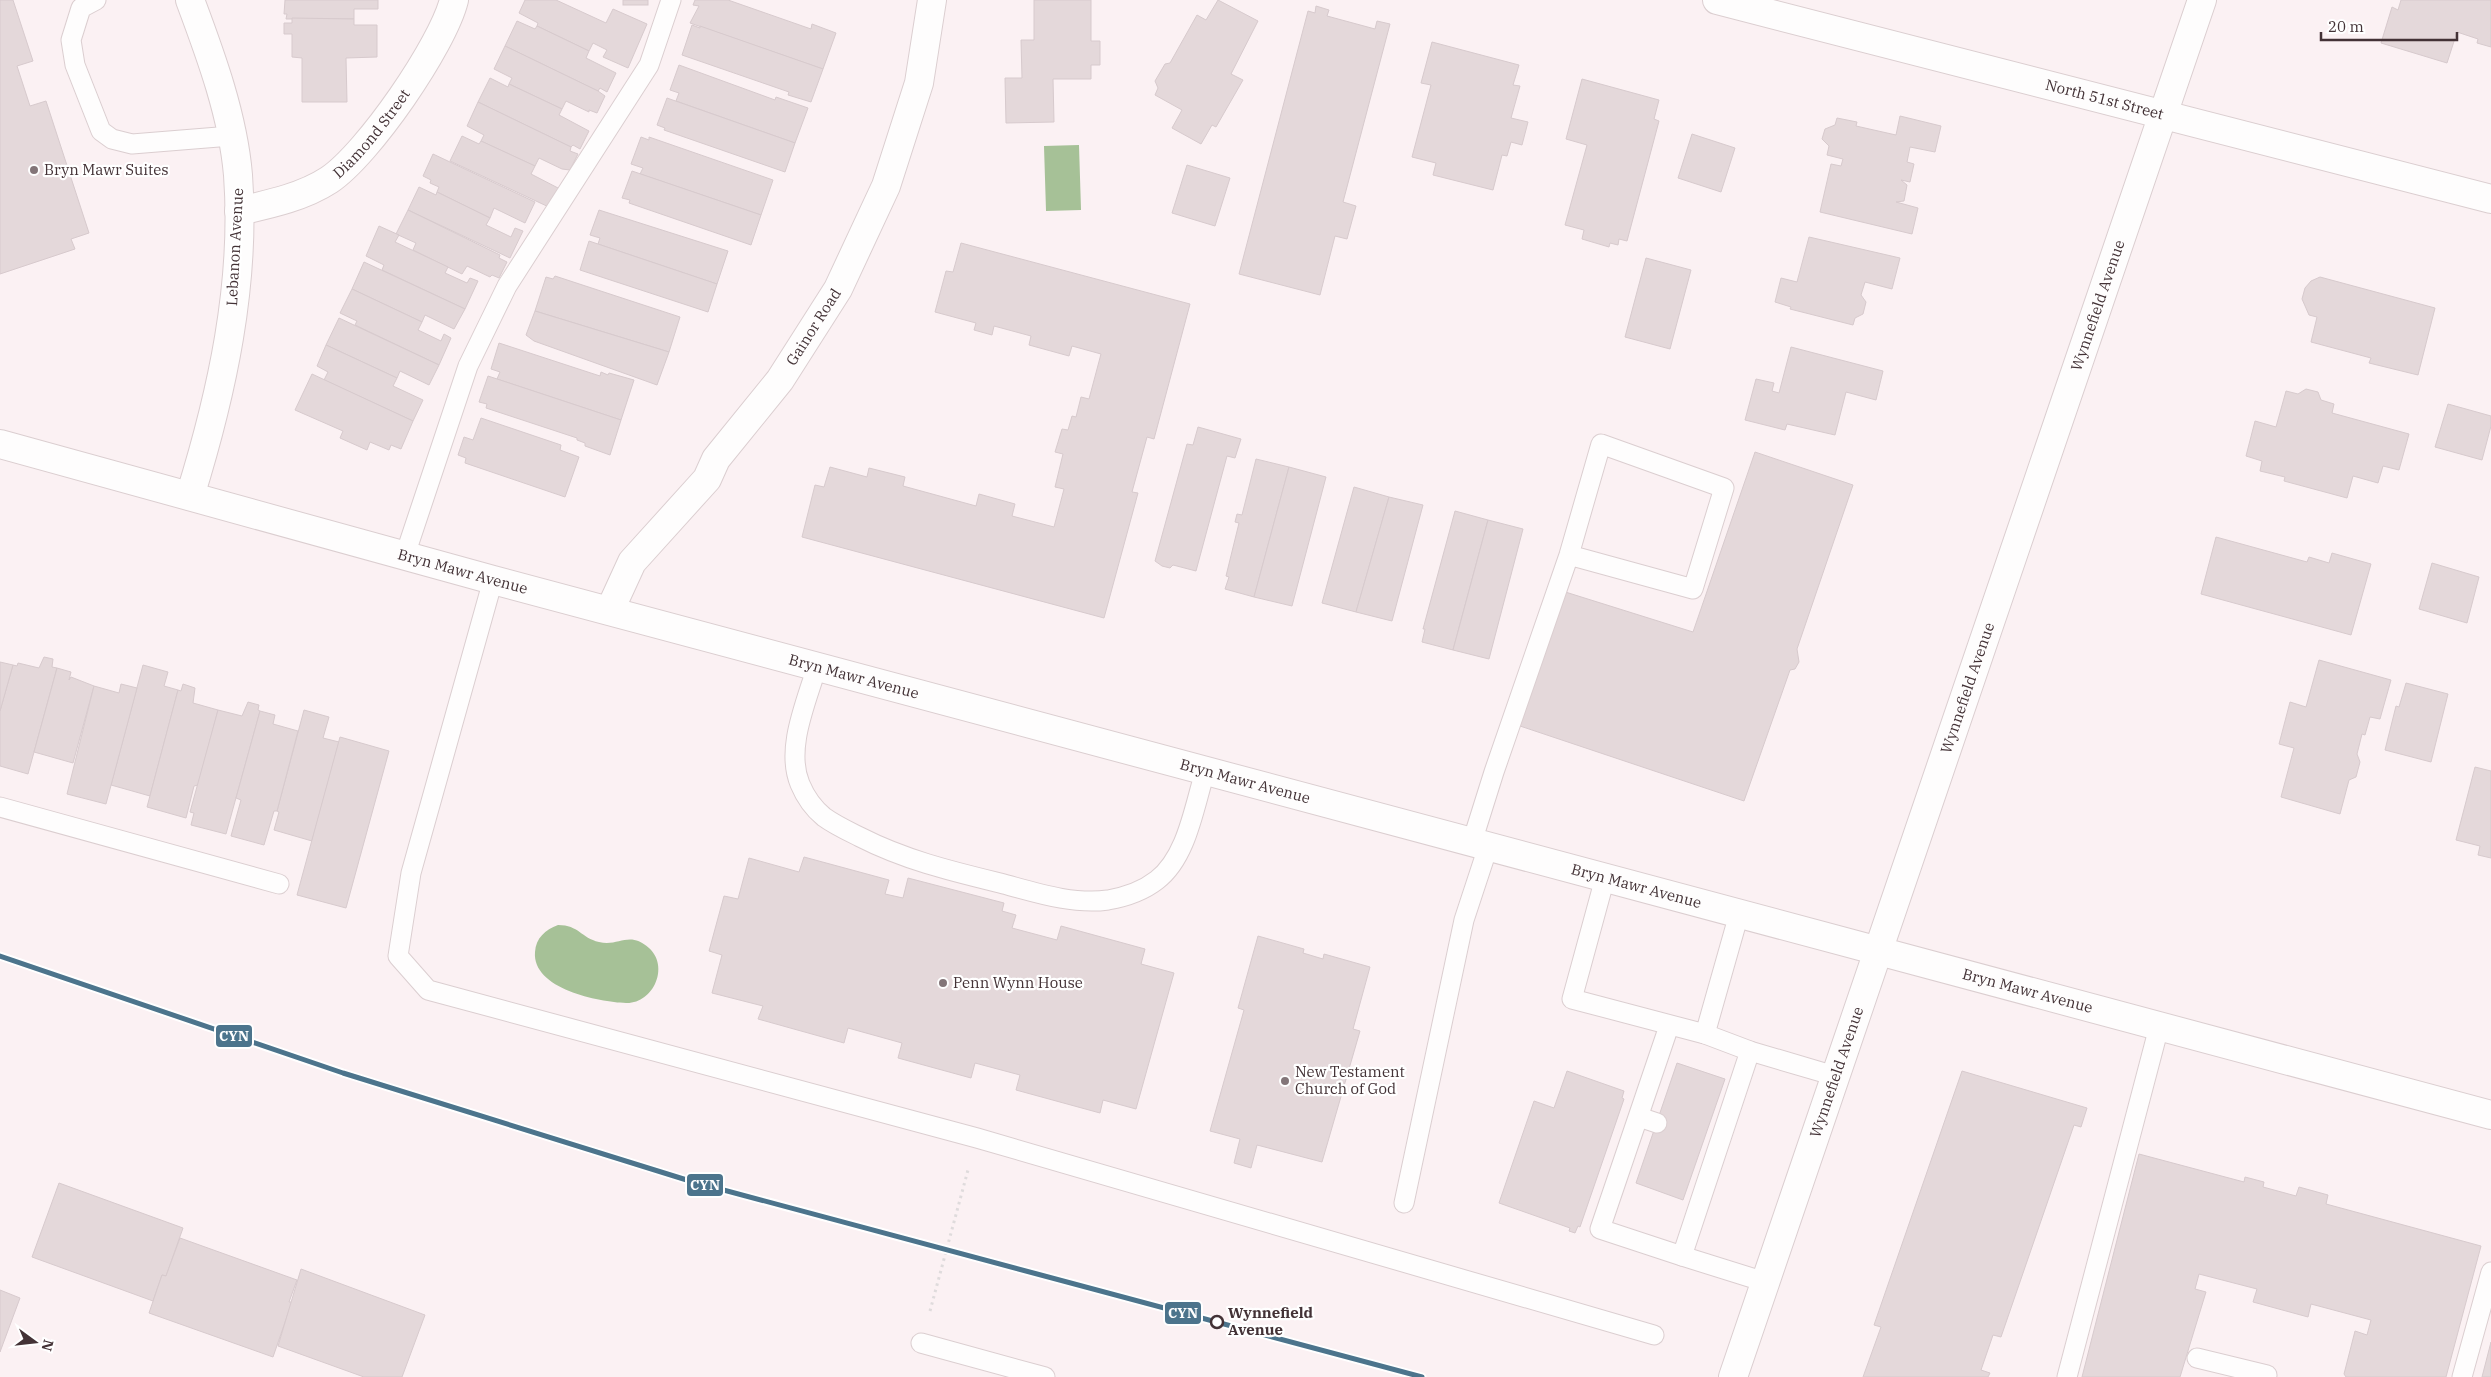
<svg xmlns="http://www.w3.org/2000/svg" width="2491" height="1377" font-family="'IBM Plex Serif',serif">
<style>
.water{fill:#a6c197}
.building{fill:#e4d8da;stroke:#d7cacd}
.lines{fill:none;stroke-linecap:round;stroke-linejoin:round}
.service-casing{stroke:#dbced0;stroke-width:21}
.minor-casing{stroke:#dbced0;stroke-width:30}
.tertiary-casing{stroke:#dbced0;stroke-width:30}
.path{stroke:#dfdbdc;stroke-width:3;stroke-dasharray:2.5 4;stroke-linecap:butt}
.service{stroke:#fefdfd;stroke-width:19}
.minor{stroke:#fefdfd;stroke-width:28}
.tertiary{stroke:#fefdfd;stroke-width:28}
.rail-1-casing{stroke:#fff;stroke-width:9}
.rail-1{stroke:#4c748c;stroke-width:5}
.poi-dot{fill:#837578;stroke:#fff;stroke-width:2}
.stop-dot{fill:#fff;stroke:#433236;stroke-width:2.5}
.labels{text-anchor:middle;stroke-width:4.5;stroke-linejoin:round;paint-order:stroke}
.street-label{font-size:15px;fill:#433236;stroke:#fff}
.poi-label{font-size:15px;fill:#433236;stroke:#fff;text-anchor:start}
.stop-label{font-size:15px;font-weight:bold;fill:#433236;stroke:#fff;text-anchor:start}
.line-badge{stroke:#fff;stroke-width:2}
.badge-label{font-size:14px;text-anchor:middle;font-weight:bold;fill:#fff}
</style>
<rect width="100%" height="100%" fill="#fbf1f3"/>
<g class="water">
<path d="M1079,145l2,65 -35,1 -2,-65z"/>
<path d="M558,925c21,0 23,13 41,17 20,5 30,-12 50,6 21,19 4,56 -23,55 -27,-1 -94,-14 -91,-51 1,-14 10,-22 23,-27z"/>
</g>
<g class="building">
<path d="M0,0h13l20,61 -16,5 13,40 16,-5 43,132 -18,6 4,10 -75,25z"/>
<path d="M285,0h93v9h-24v10h-68l1,-5h-3z"/>
<path d="M525,0h31l50,23 7,-14 34,15 -19,44 -25,-11 4,-7 -14,-7 -4,8 -52,-25 1,-3 -19,-10z"/>
<rect x="623" y="0" width="25" height="5"/>
<path d="M695,0h33l83,29 1,-5 24,9 -13,36 -133,-46 9,-17 -6,-1z"/>
<path d="M1034,0h57v41h9v24h-9v14h-38l1,43 -48,1 -1,-45h17l-1,-38h13z"/>
<path d="M1218,0l40,21 -27,53 12,6 -27,47 -4,-2 -11,19 -29,-16 10,-18 -27,-15 3,-7 -3,-7 10,-17 5,-1 27,-48 9,5z"/>
<path d="M2401,0h90v47l-14,-4 1,-4 -21,-7 -10,31 -66,-20 11,-36 6,3z"/>
<path d="M1316,6l13,4 -2,6 48,13 2,-8 13,3 -47,178 13,4 -9,33 -12,-3 -15,59 -81,-21 69,-263 7,2z"/>
<path d="M292,18l62,1v6h23v32l-31,1 1,44h-45v-44l-10,-1v-23h-8v-11h8z"/>
<path d="M517,21l18,8 2,-3 52,25 -3,7 30,15 -9,19 -7,-4 -2,3 -93,-45z"/>
<path d="M692,25l8,3v-2l123,43 -12,33 -23,-7 1,-3 -107,-37z"/>
<path d="M1432,42l87,23 -6,20 7,1 -9,32 17,4 -6,23 -11,-3 -4,14 -5,-1 -9,35 -60,-15 3,-12 -24,-6 19,-72 -10,-2z"/>
<path d="M505,46l93,45 7,5 -8,17 -8,-3v2l-23,-11 -4,8 -53,-25 3,-6 -18,-9z"/>
<path d="M679,65l96,35 1,-3 32,11 -13,35 -119,-42 3,-8 -9,-3z"/>
<path d="M490,78l18,9 1,-3 53,25 -3,6 30,16 -9,18 -7,-4 -2,2 -93,-45z"/>
<path d="M1582,79l77,21 -5,19 5,2 -32,120 -8,-2 -1,6 -8,-2 -1,4 -27,-8 2,-9 -19,-5 22,-80 -21,-6z"/>
<path d="M667,98l128,45 -10,29 -121,-42 1,-2 -8,-3z"/>
<path d="M478,102l93,45 -1,4 8,3 -8,16 -8,-1 -23,-11 -4,8 -54,-25 3,-6 -17,-9z"/>
<path d="M1900,116l41,10 -6,26 -25,-5 -3,15 7,2 -4,18 -9,-2 6,5 -3,16 -8,1 22,6 -6,26 -92,-22 11,-48 10,2 2,-7 -16,-4 2,-9 -7,-7 3,-10 10,-4 2,-7 20,4 -1,4 40,9z"/>
<path d="M1692,134l43,14 -14,44 -43,-14z"/>
<path d="M462,136l17,8 2,-3 54,25 -4,8 29,15 -9,19 -101,-47z"/>
<path d="M641,137l8,3v-3l124,43 -12,35 -121,-41 3,-6 -12,-4z"/>
<path d="M433,154l102,48 -10,21 -31,-15 -4,10 -53,-26 2,-5 -9,-4 1,-3 -8,-4z"/>
<path d="M1187,165l43,13 -15,48 -43,-13z"/>
<path d="M632,171l129,44 -10,30 -122,-42 1,-3 -8,-2z"/>
<path d="M419,187l17,8 1,-3 53,26 -4,7 25,12 4,-9 8,3 -13,27 -102,-48z"/>
<path d="M408,210l92,45 -1,3 8,4 -8,16 -7,-3 -2,2 -23,-11 -5,8 -49,-24 3,-7 -20,-9z"/>
<path d="M599,210l129,41 -11,33 -119,-40 2,-6 -10,-3z"/>
<path d="M379,226l20,9 -4,7 53,25 -3,6 22,10 3,-5 8,3 -13,28 -83,-39 2,-5 -18,-9z"/>
<path d="M1809,237l91,21 -8,31 -27,-7 -4,13 5,7 -3,12 -8,4 -2,7 -63,-16 1,-2 -16,-5 6,-24 16,4z"/>
<path d="M589,241l128,43 -9,28 -128,-42z"/>
<path d="M961,243l229,61 -36,135 -7,-2 -15,55 6,1 -34,125 -302,-81 13,-52 9,2 6,-20 37,10 2,-9 36,9 -2,9 73,20 3,-12 36,10 -3,12 42,11 10,-38 -9,-2 8,-33 -8,-2 7,-23 6,1 4,-14 4,1 5,-20 8,2 12,-45 -29,-8 -3,10 -40,-11 2,-9 -37,-10 -2,9 -18,-5 2,-7 -41,-11 11,-41 7,1z"/>
<path d="M1646,258l45,12 -21,79 -45,-12z"/>
<path d="M364,262l101,47 -11,20 -29,-14 -3,7 -70,-33z"/>
<path d="M555,276l125,41 -11,35 -134,-41 11,-34 7,2z"/>
<path d="M2320,277l115,31 -17,67 -49,-12 2,-5 -60,-16 6,-25 -8,-2 -7,-16 3,-11 6,-7z"/>
<path d="M352,289l70,33 -4,8 23,11 3,-7 7,4 -12,27 -84,-40 2,-4 -17,-8z"/>
<path d="M535,311l134,41 -12,33 -123,-44 -8,-6z"/>
<path d="M339,318l100,47 -10,20 -29,-14 -3,7 -71,-33z"/>
<path d="M499,343l101,33 1,-4 7,3 1,-2 25,7 -13,40 -124,-41 3,-7 -9,-3z"/>
<path d="M326,345l71,33 -4,8 30,14 -10,21 -89,-41 4,-8 -11,-6z"/>
<path d="M1791,347l92,24 -7,29 -30,-8 -11,43 -48,-11 -2,6 -40,-10 11,-41 18,4 -2,8 7,2z"/>
<path d="M312,374l101,47 -12,28 -10,-4 -2,5 -19,-8 -3,8 -27,-12 3,-7 -48,-21z"/>
<path d="M488,376l133,44 -11,35 -25,-9v-3l-8,-3v-2l-91,-30 1,-4 -8,-2z"/>
<path d="M2306,389l12,3 3,8 13,4 -2,9 77,21 -10,36 -16,-4 -5,17 -25,-7 -6,22 -63,-17 1,-4 -25,-6 2,-10 -16,-5 9,-35 21,6 10,-36 12,3z"/>
<path d="M2448,404l43,12v10l-9,34 -47,-13z"/>
<path d="M481,418l80,27 -1,5 19,7 -14,40 -100,-34 1,-5 -8,-3 6,-18 9,3z"/>
<path d="M1198,427l43,12 -6,19 -8,-2 -31,115 -23,-6 -3,3 -8,-2 -7,-5 32,-117 6,1z"/>
<path d="M1755,452l98,33 -56,164 2,13 -4,7 -5,1 -46,131 -230,-77 45,-134 134,42z"/>
<path d="M1256,459l33,8 -35,130 -29,-8 4,-12 -3,-1 13,-53 -4,-1 2,-8 5,1z"/>
<path d="M1289,467l37,10 -34,129 -38,-9z"/>
<path d="M1354,487l35,10 -33,115 -34,-9z"/>
<path d="M1389,497l34,8 -31,116 -36,-9z"/>
<path d="M1455,511l33,9 -35,130 -31,-8 3,-13h-2z"/>
<path d="M1488,520l35,9 -34,130 -36,-9z"/>
<path d="M2216,537l91,25 2,-5 20,6 3,-10 39,11 -20,71 -150,-41z"/>
<path d="M2432,563l47,14 -12,46 -48,-14z"/>
<path d="M44,657l9,2 -1,8 5,1 -29,106 -28,-8v-55l13,-46 4,1 1,-3 21,5z"/>
<path d="M2319,660l72,20 -11,39 -10,-2 -5,18 -3,-1 -5,20 3,8 -4,15 -7,3 -9,34 -59,-17 13,-49 -15,-4 11,-42 16,5z"/>
<path d="M0,662l13,3 -13,46z"/>
<path d="M143,665l25,7 -4,14 14,4 -28,106 -39,-11z"/>
<path d="M57,668l14,4 -2,8 2,-3 23,9 -21,77 -39,-11z"/>
<path d="M2406,683l42,11 -17,68 -46,-12 11,-44 3,1z"/>
<path d="M121,684l16,4 -31,116 -39,-10 27,-108 25,7z"/>
<path d="M183,684l12,4 -2,15 25,7 -20,75 -4,1 -8,32 -39,-11 31,-117 3,1z"/>
<path d="M248,702l11,3 -1,5 2,1 -34,123 -35,-9 3,-12 -4,-1 28,-102 24,6z"/>
<path d="M304,710l25,7 -6,21 16,4 -27,99 -38,-11 5,-18 -2,-1z"/>
<path d="M260,711l15,4 -2,9 25,7 -21,80h-3l-10,34 -33,-9 10,-36 -5,-2z"/>
<path d="M340,737l49,14 -43,157 -49,-13z"/>
<path d="M2475,767l16,4v87l-13,-3 2,-9 -24,-6z"/>
<path d="M804,857l85,23 -4,14 18,4 5,-20 96,25 -2,8 14,4 -4,13 45,12 4,-14 84,23 -4,15 33,9 -38,136 -33,-9 -3,13 -84,-23 4,-15 -45,-12 -4,15 -73,-20 4,-15 -54,-15 -4,15 -86,-24 5,-13 -51,-13 10,-38 -13,-4 15,-55 14,3 11,-41 50,14z"/>
<path d="M1258,936l46,13 -1,4 20,6 1,-5 46,13 -17,62 7,2 -38,131 -65,-17 -6,23 -17,-5 6,-24 -30,-8 34,-121 -6,-2z"/>
<path d="M1677,1063l48,16 -42,121 -47,-17z"/>
<path d="M1567,1071l57,20 -2,7 2,1 -44,128 -2,-1 -3,7 -6,-2 1,-3 -71,-25 35,-102 20,7z"/>
<path d="M1962,1071l125,37 -6,19 -7,-2 -73,212 -8,-2 -12,35 9,3 -2,4h-125l18,-50 -7,-2z"/>
<path d="M2139,1154l105,28 1,-5 19,5 -1,5 33,9 3,-9 29,8 -2,9 155,42 -35,131h-100l-2,-3 11,-43 12,4 4,-15 -60,-16 -3,13 -55,-15 4,-13 -58,-15 -4,15 11,3 -26,85h-98z"/>
<path d="M59,1183l124,45 -17,48 -4,-1 -9,26 -121,-44z"/>
<path d="M180,1238l117,42 -8,22h3l-19,55 -124,-44 13,-38 4,1z"/>
<path d="M301,1269l124,46 -23,62h-38l-86,-31z"/>
<path d="M0,1290l20,8 -20,54z"/>
<path d="M2491,1342v35h-9z"/>
</g>
<g class="lines">
<g class="service-casing">
<g id="service">
<path d="M96,0l-15,8 -10,32 4,25 26,66 11,8 20,5 99,-8"/>
<path d="M405,555l63,-189 39,-80 142,-221 22,-65"/>
<path d="M493,580l-82,293 -13,83 30,34 549,148 677,197"/>
<path d="M817,666c-10,35 -32,82 -17,118 5,12 13,24 24,33 11,8 24,14 36,20 45,23 91,34 140,46 34,9 72,22 108,17 17,-3 35,-9 49,-20 30,-23 37,-73 48,-108"/>
<path d="M0,807l279,77"/>
<path d="M1472,842l22,-70 75,-217 32,-111 123,44 -31,101 -124,-34"/>
<path d="M1605,878l-33,121 133,35 45,17 85,25"/>
<path d="M1669,1026l-69,203 82,27 68,-205"/>
<path d="M1705,1034l34,-120"/>
<path d="M1639,1117l18,6"/>
<path d="M1404,1203l60,-283 24,-73"/>
<path d="M1682,1256l83,26"/>
<path d="M921,1343l124,34"/>
<path d="M2197,1358l70,17"/>
<path d="M2067,1377l92,-350"/>
<path d="M2462,1377l29,-105"/>
</g>
</g>
<g class="minor-casing">
<g id="minor">
<path d="M190,0c21,56 43,116 48,175 8,109 -16,218 -48,321"/>
<path id="s1" d="M1717,0l774,199"/>
<path id="s2" d="M239,211c31,-7 64,-14 90,-31 39,-26 114,-135 125,-180"/>
<path id="s3" d="M610,610l22,-48 75,-83 9,-20 64,-79 58,-91 48,-103 33,-103 13,-83"/>
</g>
</g>
<g class="tertiary-casing">
<g id="tertiary">
<path id="s4" d="M0,444l493,136 1998,535"/>
<path id="s5" d="M1733,1377l469,-1377"/>
</g>
</g>
<path class="path" d="M930,1311l38,-141"/>
<use href="#service" class="service"/>
<use href="#minor" class="minor"/>
<use href="#tertiary" class="tertiary"/>
<g class="rail-1-casing">
<path id="rail-1" d="M0,956l343,117 347,108 732,196"/>
</g>
<use href="#rail-1" class="rail-1"/>
</g>
<g class="poi-dot">
<circle cx="34" cy="170" r="5"/>
<circle cx="943" cy="983" r="5"/>
<circle cx="1285" cy="1081" r="5"/>
</g>
<circle class="stop-dot" cx="1217" cy="1322" r="6"/>
<g class="labels">
<g class="street-label">
<text dy="5" stroke="none"><textPath href="#s1" startOffset="400">North 51st Street</textPath></text>
<text dy="5" stroke="none"><textPath href="#s2" startOffset="159">Diamond Street</textPath></text>
<text transform="translate(235 247) rotate(-87)" y="5">Lebanon Avenue</text>
<text dy="5" stroke="none"><textPath href="#s5" startOffset="1132">Wynnefield Avenue</textPath></text>
<text dy="5" stroke="none"><textPath href="#s3" startOffset="351">Gainor Road</textPath></text>
<text dy="5" stroke="none"><textPath href="#s4" startOffset="480">Bryn Mawr Avenue</textPath></text>
<text dy="5" stroke="none"><textPath href="#s4" startOffset="885">Bryn Mawr Avenue</textPath></text>
<text dy="5" stroke="none"><textPath href="#s5" startOffset="728">Wynnefield Avenue</textPath></text>
<text dy="5" stroke="none"><textPath href="#s4" startOffset="1290">Bryn Mawr Avenue</textPath></text>
<text dy="5" stroke="none"><textPath href="#s4" startOffset="1695">Bryn Mawr Avenue</textPath></text>
<text dy="5" stroke="none"><textPath href="#s4" startOffset="2100">Bryn Mawr Avenue</textPath></text>
<text dy="5" stroke="none"><textPath href="#s5" startOffset="322">Wynnefield Avenue</textPath></text>
</g>
<g class="poi-label">
<text x="44" y="175">Bryn Mawr Suites</text>
<text x="953" y="988">Penn Wynn House</text>
<text x="1295" y="1077">New Testament<tspan x="1295" dy="17">Church of God</tspan></text>
</g>
<g class="stop-label">
<text x="1228" y="1318">Wynnefield<tspan x="1228" dy="17">Avenue</tspan></text>
</g>
</g>
<g class="line-badge">
<rect x="215" y="1024" width="38" height="24" rx="5" fill="#4c748c"/>
<rect x="686" y="1173" width="38" height="24" rx="5" fill="#4c748c"/>
<rect x="1164" y="1301" width="38" height="24" rx="5" fill="#4c748c"/>
</g>
<g class="badge-label">
<text x="234" y="1041">CYN</text>
<text x="705" y="1190">CYN</text>
<text x="1183" y="1318">CYN</text>
</g>
<g transform="translate(35 1342) rotate(105)" stroke="#ffffff" stroke-width="4" paint-order="stroke">
<path d="M0-4L9 19L0 12L-9 19Z" fill="#433236"/>
<text y="-8" font-size="14" font-weight="bold" text-anchor="middle" fill="#433236">N</text>
</g>
<path d="M2321 32v8h136v-8" fill="none" stroke="#433236" stroke-width="2.5"/>
<text x="2328" y="32" font-size="15" fill="#433236" stroke="#ffffff" stroke-width="4" paint-order="stroke">20 m</text>
</svg>
